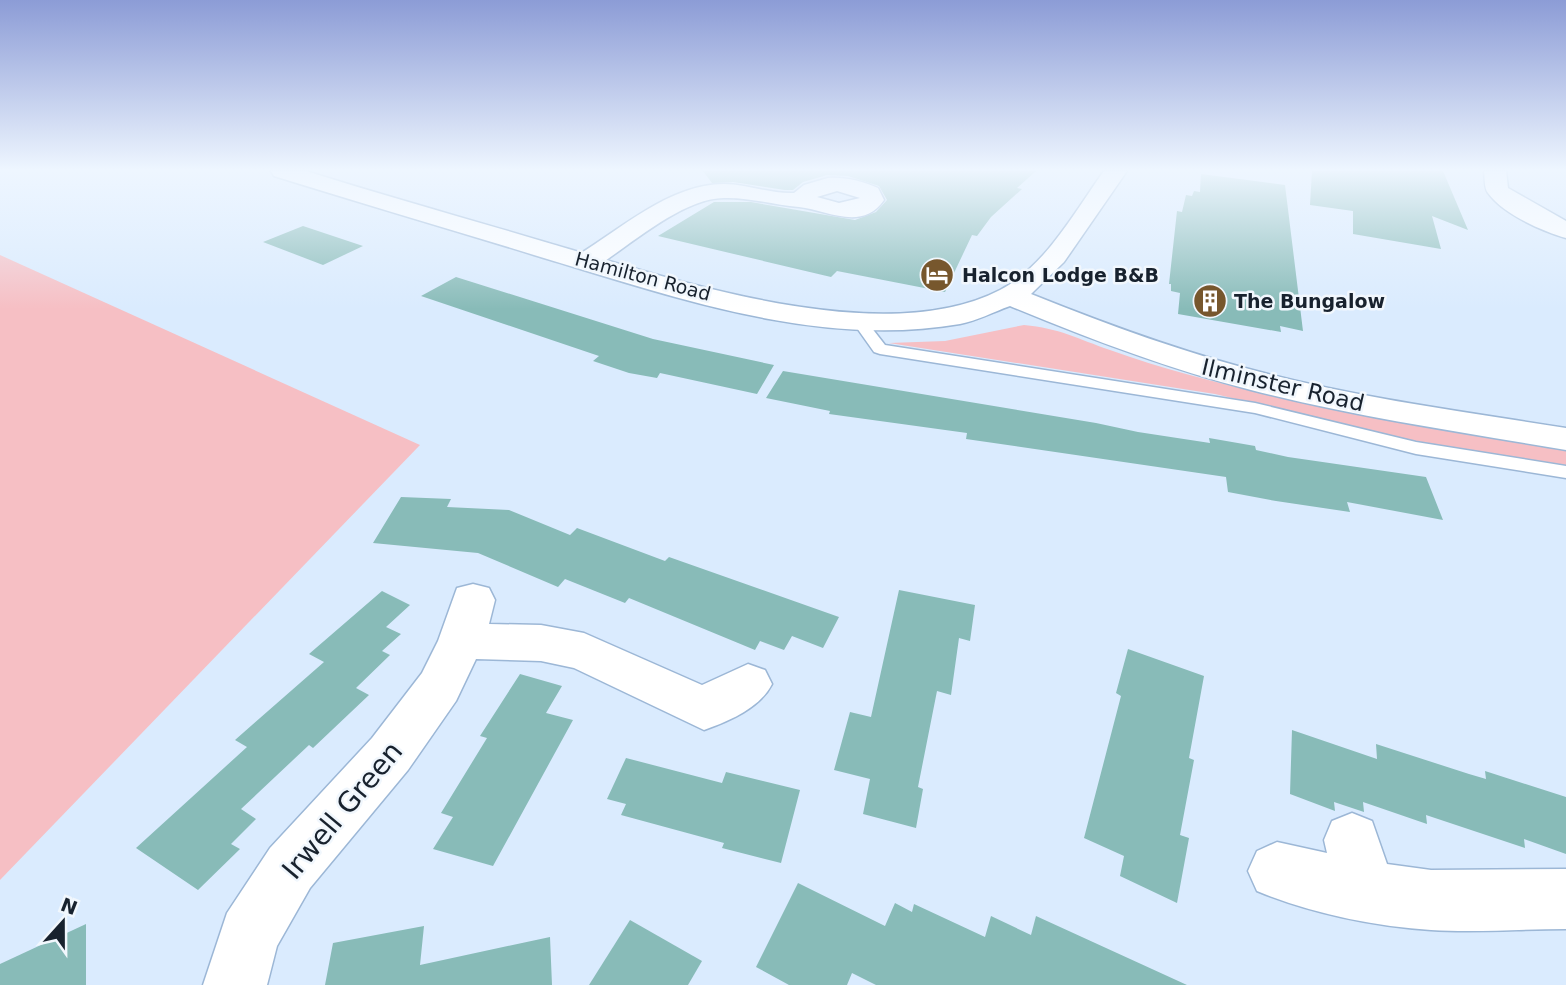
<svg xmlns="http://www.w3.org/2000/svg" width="1566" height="985" font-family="'DejaVu Sans',sans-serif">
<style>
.green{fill:#f6bfc4}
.building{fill:#88bbb8}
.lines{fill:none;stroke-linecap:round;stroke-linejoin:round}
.service-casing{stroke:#9cb7d6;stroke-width:3}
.minor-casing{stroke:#9cb7d6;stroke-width:3}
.tertiary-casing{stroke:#9cb7d6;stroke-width:3}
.service{fill:#fff;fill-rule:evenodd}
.minor{fill:#fff;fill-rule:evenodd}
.tertiary{fill:#fff;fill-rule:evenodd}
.labels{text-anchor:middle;stroke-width:5;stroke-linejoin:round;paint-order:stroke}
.far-poi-label{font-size:19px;font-weight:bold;fill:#18222e;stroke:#f1f7fd;text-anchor:start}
.far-street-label{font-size:19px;fill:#18222e;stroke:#f1f7fd}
.street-label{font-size:23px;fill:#18222e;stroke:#f1f7fd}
.near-street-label{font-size:28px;fill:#18222e;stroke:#f1f7fd}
</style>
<rect width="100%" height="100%" fill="#daebfe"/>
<g class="green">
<path d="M0,255l420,190 -420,435z"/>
<path d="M1024,325c35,3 54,14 86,25 25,9 50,17 76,24 125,34 252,56 380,76v16l-168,-28 -183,-44 -326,-51 56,-2z"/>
</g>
<g class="building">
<path d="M703,171h333l-19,17 5,1 -31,28 -14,19 -5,-1 -27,57 -108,-21 -6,6 -173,-41 56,-34h37l104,18 21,-8 11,-12 -8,-14 -31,-10 -21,-1 -24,7 -10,8h-8l-52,-8 -21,1z"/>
<path d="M1312,171h131l25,59 -36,-14 9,33 -88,-15v-23l-43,-6z"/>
<path d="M1201,174l84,11 18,146 -23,-5 1,6 -103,-18 2,-21 -9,-2v-7h-2l8,-73 5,1 4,-17 6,1 2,-5 6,1z"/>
<path d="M303,226l60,20 -40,19 -60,-23z"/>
<path d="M456,277l197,62 121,26 -17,29 -97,-21 -3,5 -28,-5 -36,-12 6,-5 -178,-60z"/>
<path d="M783,371l313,52 42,9 72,11 -1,-5 46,8 1,4 32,7 138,20 17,43 -96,-18 3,10 -74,-11 -48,-9 -2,-15 -260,-38 1,-6 -138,-19 1,-3 -64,-13z"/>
<path d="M401,497l50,2 -4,8 62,3 61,25 7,-7 88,33 4,-4 170,60 -16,31 -31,-12 -8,14 -24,-9 -5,9 -126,-52 -4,5 -60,-24 -7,8 -80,-34 -105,-10z"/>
<path d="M899,590l76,15 -5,36 -11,-3 -8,57 -14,-4 -19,96 5,2 -7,39 -53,-14 7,-35 -36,-9 16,-58 21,5z"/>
<path d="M382,591l28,14 -24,22 15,7 -19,17 8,4 -34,33 13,7 -56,53 -4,-3 -68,64 15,10 -25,25 9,5 -42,41 -62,-42 111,-101 -12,-7 89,-78 -15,-8z"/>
<path d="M1128,649l76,27 -15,82 5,2 -14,75 9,3 -12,65 -57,-27 4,-20 -40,-18 37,-142 -5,-3z"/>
<path d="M520,674l42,12 -16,27 27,7 -80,146 -60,-17 20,-32 -12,-4 46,-75 -7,-2z"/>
<path d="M1292,730l85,29 -1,-15 93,30 17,5 -1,-8 81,26v57l-42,-15 1,9 -99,-33 1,9 -64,-22 1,10 -30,-10 1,9 -45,-17z"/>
<path d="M626,758l96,25 4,-11 74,18 -19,73 -59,-15 2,-5 -103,-28 5,-11 -19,-5z"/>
<path d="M798,883l87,43 10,-23 17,9 2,-8 71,33 6,-21 40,19 5,-19 151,69h-311l-24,-12 -5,12h-58l-33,-18z"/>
<path d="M630,920l72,41 -14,24h-99z"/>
<path d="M86,924v61h-86v-21z"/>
<path d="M424,926l-4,39 130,-28 2,48h-227l8,-42z"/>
</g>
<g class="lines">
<g class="service-casing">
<path id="service" d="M859,317l5,1 21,27 370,58 161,39 150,24v12l-150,-24 -161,-41 -375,-59 -6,-2 -22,-31z"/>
</g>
<g class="minor-casing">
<g id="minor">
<path d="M1484,171h22l2,17 58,33v17c-24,-7 -63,-24 -78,-45 -4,-5 -3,-15 -4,-22z"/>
<path d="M828,178c18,-1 34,3 50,10l6,12c-22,32 -57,10 -85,7 -25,-2 -51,-10 -75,-9 -41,0 -94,47 -128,69h-18l-4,-6 4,-6c43,-26 92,-71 146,-71 23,0 46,10 70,9l10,-8zM837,191l23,7 -21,5 -22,-6z"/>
<path d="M473,584l16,4 6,12 -6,24 52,1 43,8 118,52 46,-21 17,6 7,14c-12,24 -43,37 -68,46l-130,-62 -33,-7 -65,-2 -20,42 -48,69 -98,118 -33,58 -10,39h-64l24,-72 43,-65 102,-110 50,-65 16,-32 19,-53z"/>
<path d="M1352,813l20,8 15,43 44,6 135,-1v60c-45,0 -91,4 -135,1 -58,-4 -121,-17 -174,-39l-9,-20 9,-20 20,-9 50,11 -3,-13 8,-19z"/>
</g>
</g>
<g class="tertiary-casing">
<path id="tertiary" d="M271,171h35c79,25 159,47 239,71 122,35 335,110 455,48 46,-24 75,-79 104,-119h23l-63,91 -33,32c77,31 156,60 237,80 98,25 198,38 298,54v22c-105,-18 -211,-33 -315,-60 -82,-21 -162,-51 -241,-84 -17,6 -33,15 -50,18 -144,25 -291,-29 -426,-69 -87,-27 -174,-52 -260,-79z"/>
</g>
<use href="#service" class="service"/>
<use href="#minor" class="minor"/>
<use href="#tertiary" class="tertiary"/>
</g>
<linearGradient id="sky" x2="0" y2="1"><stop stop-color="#8c9cd6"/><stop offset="0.55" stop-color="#eef6ff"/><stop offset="1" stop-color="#eef6ff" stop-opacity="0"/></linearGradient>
<rect width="1566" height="309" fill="url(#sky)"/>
<defs>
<g id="hotel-disc" transform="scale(1.75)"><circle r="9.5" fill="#77572d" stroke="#f1f7fd"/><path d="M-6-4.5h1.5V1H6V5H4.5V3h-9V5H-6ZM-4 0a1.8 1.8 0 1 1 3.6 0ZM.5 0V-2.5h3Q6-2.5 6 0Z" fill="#fff"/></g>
<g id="building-disc" transform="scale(1.75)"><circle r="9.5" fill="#77572d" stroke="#f1f7fd"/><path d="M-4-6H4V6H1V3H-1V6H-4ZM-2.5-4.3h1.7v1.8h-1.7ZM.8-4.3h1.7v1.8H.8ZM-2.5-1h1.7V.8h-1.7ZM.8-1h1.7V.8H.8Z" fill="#fff"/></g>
</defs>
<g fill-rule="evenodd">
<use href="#hotel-disc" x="937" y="275"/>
<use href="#building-disc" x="1210" y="301"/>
</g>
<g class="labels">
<g class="far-poi-label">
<text x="962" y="282">Halcon Lodge B&amp;B</text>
<text x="1234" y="308">The Bungalow</text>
</g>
<g class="far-street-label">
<text transform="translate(643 276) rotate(15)" y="7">Hamilton Road</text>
</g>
<g class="street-label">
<text transform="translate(1283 385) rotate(13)" y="8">Ilminster Road</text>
</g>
<g class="near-street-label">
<text transform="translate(342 810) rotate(-50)" y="10">Irwell Green</text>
</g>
</g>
<g transform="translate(63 922) rotate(21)" stroke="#f1f7fd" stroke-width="5" paint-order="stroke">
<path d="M0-5L12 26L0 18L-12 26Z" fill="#18222e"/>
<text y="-10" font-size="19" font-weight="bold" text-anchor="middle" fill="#18222e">N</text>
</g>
</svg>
